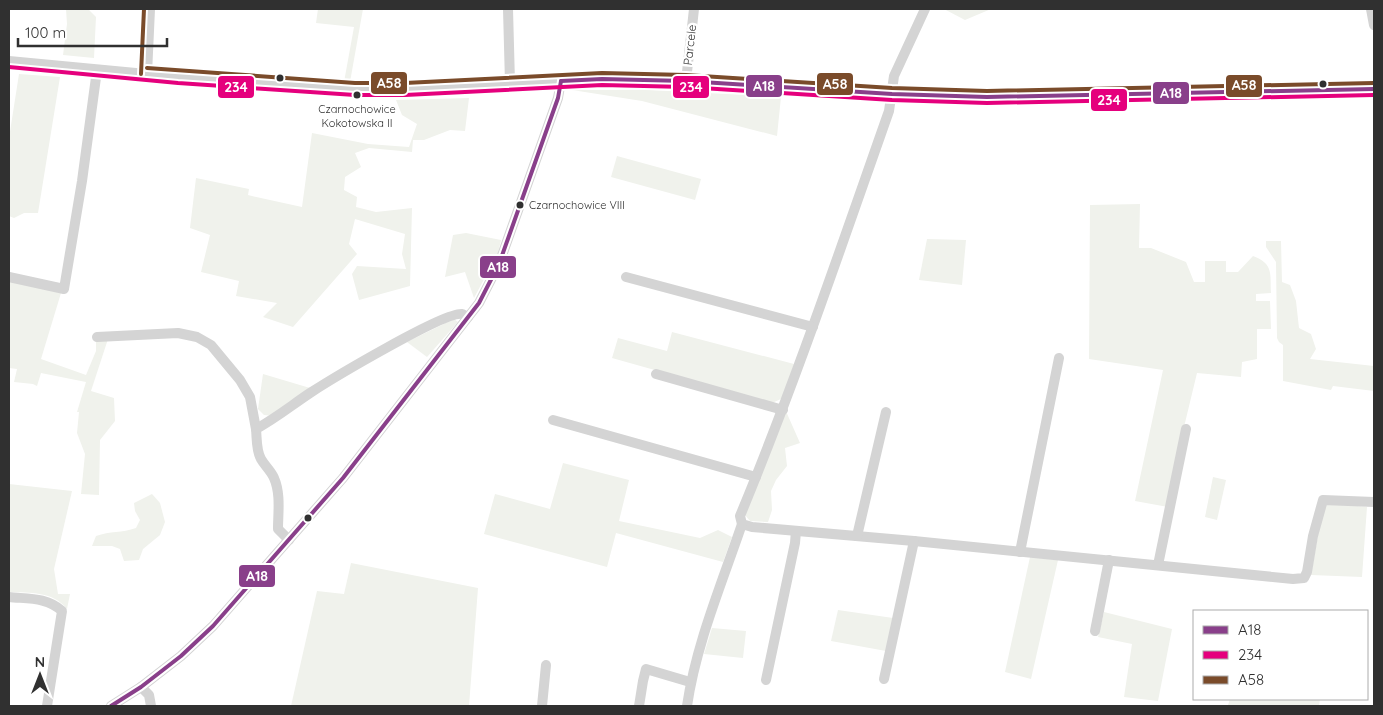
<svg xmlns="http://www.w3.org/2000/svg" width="1383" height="715" font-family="Quicksand,sans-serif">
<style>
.green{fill:#f0f2ec}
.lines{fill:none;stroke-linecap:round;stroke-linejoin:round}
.minor{stroke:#d4d4d4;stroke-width:10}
.bus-1-casing{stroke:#fff;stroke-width:8}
.bus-2-casing{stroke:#fff;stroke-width:8}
.bus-3-casing{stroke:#fff;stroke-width:8}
.bus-1{stroke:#893f8a;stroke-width:4}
.bus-2{stroke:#e5007d;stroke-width:4}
.bus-3{stroke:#7a4b2a;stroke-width:4}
.bus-dot{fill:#303030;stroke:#fff;stroke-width:2}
.labels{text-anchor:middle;stroke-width:5;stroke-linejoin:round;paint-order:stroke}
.bus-label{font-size:11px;fill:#303030;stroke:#fff}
.street-label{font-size:12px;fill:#303030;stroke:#fff}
.line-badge{stroke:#fff;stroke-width:2}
.badge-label{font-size:14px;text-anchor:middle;font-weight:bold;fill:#fff}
</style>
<rect width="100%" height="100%" fill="#fff"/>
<g class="green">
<path d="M66,9h22l8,8 -2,41 -31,-3 4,-31z"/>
<path d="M318,9h45l-13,73h-6l10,-55 -38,-4z"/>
<path d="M944,9h47l-26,11z"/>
<path d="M19,74l41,3 -22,136h-14l-10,5 -5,-2v-78z"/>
<path d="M572,90h78l131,7 -4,39 -135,-35z"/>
<path d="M469,98l-4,33 -15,-1 -26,10h-11l-1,12 -43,-4 -14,5 6,14 -16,10 -1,13 13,7 -1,10 20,5 36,-4 -2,78 -51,14 -7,-26 5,-8 49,3 -4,-15 3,-20 -50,-15 -6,25 8,10 -64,73 -30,-10 14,-14 -41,-7 3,-15 -38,-9 9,-37 -20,-7 6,-50 53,11 -1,6 4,1 50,11 10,-74 56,11 41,3 8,-23 -15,-9 -6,-15z"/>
<path d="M617,156l84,23 -6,21 -84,-23z"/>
<path d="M1140,204l-1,44h12l35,14 8,20h11v-21h21v11h12l15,-16c21,8 17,18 18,37l-15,1v7h14l1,28h-14v30l-15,3 -1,15 -44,-4 -13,54 -16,80 -33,-6 28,-131 -74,-11 1,-154z"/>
<path d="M466,233l35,7 -3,13 -24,45 -9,-26 -20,5 8,-42z"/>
<path d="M927,239l39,1 -4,45 -43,-5z"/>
<path d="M1266,241h15l1,41 8,3 6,16 3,27 12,6 5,15 -6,10 64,7v25l-41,-5 -2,4 -48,-9v-36l-4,-3 -2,-4 -1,-76 -10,-15z"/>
<path d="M9,280l52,13 -20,66 45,16 10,-24v-11l12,-1 -17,52 23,7 1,23 -15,19 -1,55 -18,-1 4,-40 -8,-21 2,-21h-2l9,-30 -45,-9 -4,13 -4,-2 -19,-2 3,-13 -8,-1z"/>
<path d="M454,319l4,3 -31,35 -20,-15z"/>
<path d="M672,332l122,32 -11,34 -11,5 -160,-45 6,-20 49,13z"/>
<path d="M263,374l47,14 -37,28 -9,-1 -6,-6z"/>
<path d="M785,409l15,34 -15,5 2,18 -11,14 -5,11 1,19 -4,12 -18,-1 -5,-6z"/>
<path d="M563,463l66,17 -10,41 81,17 18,-8 14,7 -9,25 -107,-29 -9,34 -123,-33 11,-40 55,15z"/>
<path d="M1213,477l13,3 -9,40 -12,-3z"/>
<path d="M9,484l63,7 -18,78 4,25h12l-3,15c-14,-18 -37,-16 -58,-17z"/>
<path d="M152,494l8,9 5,19 -5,13 -17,14 -4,11 -15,1 -4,-12 -8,-3h-20l4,-10c14,-5 26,-3 40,-8l4,-8 -5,-9 -1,-8z"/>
<path d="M1328,503l39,4 -5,70 -51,-2 12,-68z"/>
<path d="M1030,557l28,3 -27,119 -26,-7z"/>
<path d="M351,563l127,25 -9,118h-178l26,-115 27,3z"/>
<path d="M838,610l55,8 -7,33 -55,-10z"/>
<path d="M1104,612l68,17 -14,72 -34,-4 8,-53 -34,-7z"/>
<path d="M712,628l34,3 -3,27 -39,-4z"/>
<path d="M1230,699h90l-1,7h-102l11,-1z"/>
</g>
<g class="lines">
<g class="minor">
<path d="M508,9l2,74"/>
<path d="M925,9l-31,67 -5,35c-48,136 -94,272 -149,405l2,8 10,3 162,14 379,38 11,-1 3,-6 6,-36 10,-36 51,2"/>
<path d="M1371,9l3,16"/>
<path d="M9,61l169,16 177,12h50l197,-10 84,2 206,13 95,3 387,-8"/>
<path d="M147,74l3,-65"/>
<path d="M686,81l8,-72"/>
<path d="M9,277l55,12 18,-108 15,-111"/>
<path d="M626,277l187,50"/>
<path d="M97,337l81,-4 19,4 14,8 29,35 10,17 6,32"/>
<path d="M656,374l127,36"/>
<path d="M553,420l203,57"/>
<path d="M857,536l29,-124"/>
<path d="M289,540l-11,-11c0,-16 3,-35 -4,-51 -3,-7 -9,-12 -13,-19 -5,-9 -4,-20 -5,-30 20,-11 36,-24 54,-36 20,-13 135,-82 152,-79 1,0 5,3 6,3"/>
<path d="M1020,552l39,-194"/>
<path d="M1158,565l28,-136"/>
<path d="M9,597c19,2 38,0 53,14l-15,95"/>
<path d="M1095,631l14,-71"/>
<path d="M884,679l30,-138"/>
<path d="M766,680l29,-137 1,-12"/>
<path d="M141,687l8,8 2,11"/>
<path d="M111,706l30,-19 40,-31 32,-30 130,-148 136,-175 20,-39 59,-166 3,-17"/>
<path d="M542,706l4,-41"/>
<path d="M639,706l4,-25 3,-12 44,13"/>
<path d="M687,706c9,-62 35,-123 55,-182"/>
</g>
<g class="bus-1-casing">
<g id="bus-1">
<path d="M561,81l41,-2 84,2 206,13 95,3 387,-8"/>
<path d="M111,706l30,-19 40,-31 32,-30 130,-148 136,-175 20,-39 59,-166 3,-17"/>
</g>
</g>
<g class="bus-2-casing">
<path id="bus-2" d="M9,67l169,16 177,12h50l197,-10 84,2 206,13 95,3 387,-8"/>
</g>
<g class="bus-3-casing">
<g id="bus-3">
<path d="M147,68l208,15h50l197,-10 84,2 206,13 95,3 387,-8"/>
<path d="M141,74l3,-65"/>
</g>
</g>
<use href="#bus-1" class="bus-1"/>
<use href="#bus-2" class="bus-2"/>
<use href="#bus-3" class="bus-3"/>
</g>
<g class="bus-dot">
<circle cx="280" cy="78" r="4.5"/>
<circle cx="1323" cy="84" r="4.5"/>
<circle cx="357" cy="95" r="4.5"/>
<circle cx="520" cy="205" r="4.5"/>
<circle cx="308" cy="518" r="4.5"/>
</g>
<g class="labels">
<g class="bus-label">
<text x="357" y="113">Czarnochowice<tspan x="357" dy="14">Kokotowska II</tspan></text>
<text x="529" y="209" text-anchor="start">Czarnochowice VIII</text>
</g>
<g class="street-label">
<text transform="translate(690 45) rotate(-84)" y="4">Parcele</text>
</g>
</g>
<g class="line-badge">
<rect x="370" y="71" width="38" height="24" rx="5" fill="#7a4b2a"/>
<rect x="816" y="72" width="38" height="24" rx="5" fill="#7a4b2a"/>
<rect x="1225" y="74" width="38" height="24" rx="5" fill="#7a4b2a"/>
<rect x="745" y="74" width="38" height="24" rx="5" fill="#893f8a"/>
<rect x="217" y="75" width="38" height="24" rx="5" fill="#e5007d"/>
<rect x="672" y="75" width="38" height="24" rx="5" fill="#e5007d"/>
<rect x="1152" y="81" width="38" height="24" rx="5" fill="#893f8a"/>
<rect x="1090" y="88" width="38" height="24" rx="5" fill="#e5007d"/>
<rect x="479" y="255" width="38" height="24" rx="5" fill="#893f8a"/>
<rect x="238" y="564" width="38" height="24" rx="5" fill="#893f8a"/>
</g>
<g class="badge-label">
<text x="389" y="88">A58</text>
<text x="835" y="89">A58</text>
<text x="1244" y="90">A58</text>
<text x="764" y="91">A18</text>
<text x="236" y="92">234</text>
<text x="691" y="92">234</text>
<text x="1171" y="98">A18</text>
<text x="1109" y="105">234</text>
<text x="498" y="272">A18</text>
<text x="257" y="581">A18</text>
</g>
<rect width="1383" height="715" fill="none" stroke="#303030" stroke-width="20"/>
<rect x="1193" y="610" width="175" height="90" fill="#ffffff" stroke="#acacac"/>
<rect x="1203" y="626" width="25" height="8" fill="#893f8a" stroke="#acacac"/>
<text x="1238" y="635" font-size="15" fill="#303030">A18</text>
<rect x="1203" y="651" width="25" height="8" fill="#e5007d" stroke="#acacac"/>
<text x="1238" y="660" font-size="15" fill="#303030">234</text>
<rect x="1203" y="676" width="25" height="8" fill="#7a4b2a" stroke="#acacac"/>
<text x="1238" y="685" font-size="15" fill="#303030">A58</text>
<g transform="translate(40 675)" stroke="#ffffff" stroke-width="4" paint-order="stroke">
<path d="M0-4L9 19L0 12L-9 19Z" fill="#303030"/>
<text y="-8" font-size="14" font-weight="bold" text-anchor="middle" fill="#303030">N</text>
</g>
<path d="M18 38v8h149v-8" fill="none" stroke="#303030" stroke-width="2.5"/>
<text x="25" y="38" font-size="15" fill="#303030" stroke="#ffffff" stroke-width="4" paint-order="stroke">100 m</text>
</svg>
